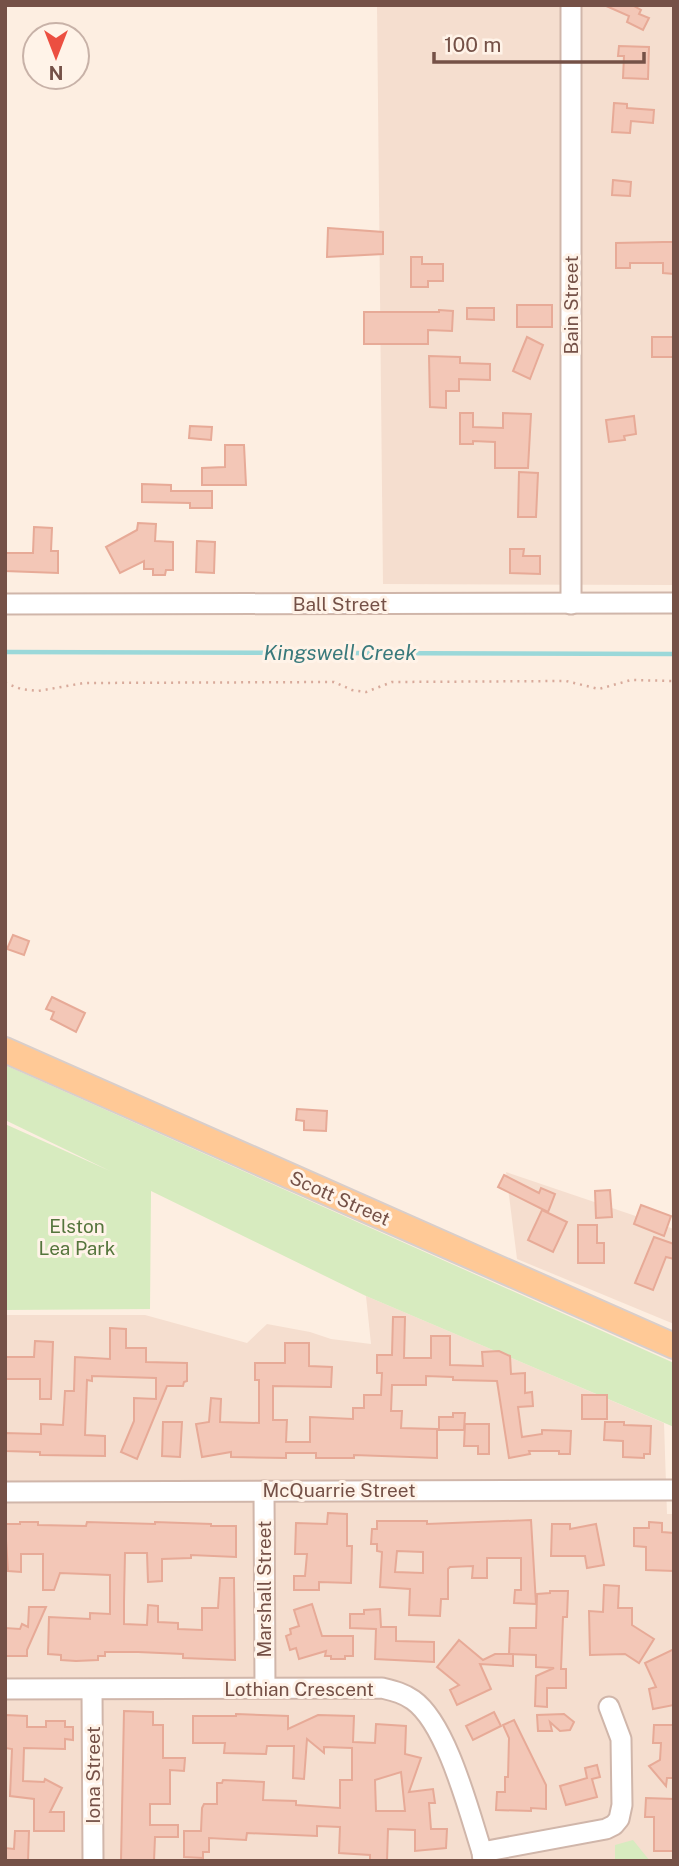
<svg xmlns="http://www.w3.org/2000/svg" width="679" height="1866" font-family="'Public Sans',sans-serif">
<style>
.residential{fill:#f5decf}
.green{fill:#d7ebbf}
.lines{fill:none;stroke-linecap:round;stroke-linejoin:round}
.stream{stroke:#9bd8d9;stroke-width:4.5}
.building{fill:#f3c7b7;stroke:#e7aa97;stroke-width:2;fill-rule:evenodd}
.minor-casing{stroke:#d0b6aa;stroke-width:23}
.major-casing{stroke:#d8cecb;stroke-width:28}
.path{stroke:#d8aa9b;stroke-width:2.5;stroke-dasharray:2 5;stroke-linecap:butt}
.minor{stroke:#fff;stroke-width:19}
.major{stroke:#ffc996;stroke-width:24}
.labels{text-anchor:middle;stroke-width:6;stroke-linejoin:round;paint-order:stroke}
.street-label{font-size:19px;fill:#755147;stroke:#fff3e8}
.park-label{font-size:19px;fill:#55753c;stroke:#fff3e8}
.water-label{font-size:21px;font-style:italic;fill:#3a7a7c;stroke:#fff3e8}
</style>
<rect width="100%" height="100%" fill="#fdeee1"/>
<g class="residential">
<path d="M377,5h297v580l-291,-1z"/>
<path d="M506,1172l168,57v95l-157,-65z"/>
<path d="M366,1296l298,127 3,91h7v347h-669v-546h140l102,28 20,-19 43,8 21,7 40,5z"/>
</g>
<g class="green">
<path d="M5,1065l669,298v64l-308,-131 -215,-105 -1,118 -145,1v-186l105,47 -105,-51z"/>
<path d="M633,1840l17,21h-35v-16z"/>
</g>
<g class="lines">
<path class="stream" d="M5,652l669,2"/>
</g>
<g class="building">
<path d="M604,5h28l9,5 -2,4 10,4 -6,12 -16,-8 2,-6z"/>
<path d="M619,46l30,1 -1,32 -25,-1 1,-22h-6z"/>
<path d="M614,103l13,1v4l27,2 -1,13 -22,-2 -1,12 -18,-1z"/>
<path d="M613,180l18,2 -1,14 -18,-1z"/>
<path d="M328,228l55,4v22l-56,3z"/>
<path d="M663,242h11v32l-11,-1v-10h-33v5h-14v-25z"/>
<path d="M411,257h11v7h21v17h-15v6h-17z"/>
<rect x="517" y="305" width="35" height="22"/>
<path d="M467,308h27v12l-27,-1z"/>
<path d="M439,310l14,1 -1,20 -24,-1v14h-64v-32h75z"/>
<path d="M527,337l16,8 -13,34 -17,-8z"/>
<rect x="652" y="337" width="22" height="20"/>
<path d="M429,356l31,1v6l30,1v16l-31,-1v12h-13v17l-16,-1z"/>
<path d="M460,413h13v14l30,1v-15l28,1 -3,54h-33v-26l-22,-1v3h-13z"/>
<path d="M634,416l2,18 -12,2 1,4 -16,2 -3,-22z"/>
<path d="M190,426l22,1 -1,13 -22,-2z"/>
<path d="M225,445h19l2,40h-44v-17l23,-1z"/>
<path d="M519,472l19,1 -2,44h-18z"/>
<path d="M142,484l29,1v6h41v17h-22v-5l-48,-1z"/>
<path d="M138,523l18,1 -1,17 18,1v28h-7l-1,5h-12v-6h-9v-8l-24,12 -14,-26 31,-17z"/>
<path d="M34,527l18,1 -1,23h7v22l-53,-2v-18h28z"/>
<path d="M197,541l18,1 -1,31 -18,-1z"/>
<path d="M510,549h14l-1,7h17v18l-30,-1z"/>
<path d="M13,935l16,6 -5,14 -17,-6z"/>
<path d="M52,997l33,16 -9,19 -25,-13 3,-7 -8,-3z"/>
<path d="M297,1109l30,2 -1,20 -22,-1v-9l-8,-1z"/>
<path d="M504,1175l35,18 2,-5 14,6 -7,18 -50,-25z"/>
<path d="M610,1190l2,27 -16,1 -1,-27z"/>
<path d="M641,1205l30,11 -7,20 -30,-12z"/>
<path d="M542,1210l25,12 -14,30 -25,-12z"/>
<path d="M578,1225h19v18h7v20h-26z"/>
<path d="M654,1237l20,7v15l-8,-2 -13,33 -18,-7z"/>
<path d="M393,1317h12l-1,41h27v-22h19v29l33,1 -1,-14 17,-1 11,5 1,18 14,-1v20l7,-1 1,14 -15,1 4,30 20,-3v-4l29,1 -1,23h-11v-3h-30l1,3 -21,4 -12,-77 -44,-1v-3l-27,-1v9h-34l-1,26h11l-1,17 36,1v29l-83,-3v3h-38v-5h-30v5l-55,-1v-5l-29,5 -6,-33 13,-2 2,-24 10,1 -1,23 39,1v-43h-4v-17h30v-20h24v23l23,1 -1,20 -58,-1v34h14l-1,22h24v-25l43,2v-11h11v-13h17l1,-22h-5v-18h15z"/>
<path d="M110,1328l16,1v19h20v14l41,1v18l-3,1 -1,4h-16l-30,73 -16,-7 13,-31v-23l22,1v-21l-64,-2v5l-5,-1 -2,55 20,1v20l-65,-1v-3l-35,-1v-18l36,1v-10l22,1 2,-34h9l1,-34 35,2z"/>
<path d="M35,1341l18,1 -2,57h-11v-20h-35v-22h29z"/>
<rect x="582" y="1395" width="25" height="24"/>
<path d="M453,1413h12l-1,17h-25v-13h14z"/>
<path d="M163,1422h19l-2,35 -18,-1z"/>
<path d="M605,1422h19v3l27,1 -1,28h-6v4l-21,-1v-16l-19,-1z"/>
<path d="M465,1424h24v30h-11v-8h-14z"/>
<path d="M328,1513l19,1v32h5l-1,37 -32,-1v8h-25v-14h11l2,-22h-12l1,-31 31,1z"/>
<path d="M531,1520l5,84 -22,-1 1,-13h6v-32h-34v20h-15l1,-12 -23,1 -2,2v30h-7l-1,17 -31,-1 1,-26 -30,-2 2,-35 -5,-1v-7h-6l1,-15h5v-8h50v3zM397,1551l26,1v21l-28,-1z"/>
<path d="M20,1522h18v3l48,1 1,-4 68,2v-2l56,2v2h25v31l-45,-2v3l-29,1v22l-14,1 -1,-29h-22l-1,49v22l23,1 1,-20 10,1v16l20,1v6l24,1v-22h16l2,-30h14l1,82 -52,-2v-4l-45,-2h-33v4h-7v4l-22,1 -15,-1v-5l-13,-1 1,-37 41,2v-6l20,1v-39l-50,-2 -6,17h-11v-36h-22v18l-13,-1 -3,-47h15z"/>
<path d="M649,1522l13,1v9l12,1v38l-28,-1v-23l-12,-1v-18h15z"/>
<path d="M552,1524h18v5l26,-5 8,41 -17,3 -2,-12h-34z"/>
<path d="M604,1585l15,1 -1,22h14v17l22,14 -15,24 -14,-9 -35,1 -1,-44 14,1z"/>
<path d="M550,1591h18l-1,26h-4l-2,52h5v19h-19v19l-12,-1 1,-30 18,-8 -18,-1v-12l-27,-1 1,-26h26l1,-34 13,-1z"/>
<path d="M312,1604l10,32h31v20h-8v3h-14v-3h-6l1,-5 -27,8 -3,-11 -6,2 -4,-14 5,-2 -1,-5 9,-3 -5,-16z"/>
<path d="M29,1607h17l-19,43v6h-22v-28l15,1 2,-5 6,3z"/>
<path d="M380,1609l1,18h15v14l38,1v20l-59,-3 1,-30 -26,-1v-14h14v-4z"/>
<path d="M459,1640l24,20 12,-6h18v12l-33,-2 11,25 -34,16 -7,-15 9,-5 -22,-18z"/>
<path d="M674,1649v56l-21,4 -4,-20 7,-2 -11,-24z"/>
<path d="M124,1711l29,1v13h10v33h22l-1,13 -14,-1v34h-20v21h28v12h-23l-1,24h-33z"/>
<path d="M494,1712l7,14 -28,14 -7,-14z"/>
<path d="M236,1714l52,2v13l30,-14 36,1 -1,26 22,1 1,-19 30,2 -1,28 16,4 -12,34 24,-3 2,14h-6l2,26h16l-1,19 -31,3v-21l-27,-1 -1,32h-17v-6l-31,-2 1,-26 -23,-1v10l-70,-3 -1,7 -37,-2v14h-6v6l-19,-1v-26h17l1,-23 2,-4h13v-21h5l1,-3 41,2 -1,18 33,1v4l44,3v-28h12v-32l-28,-1v6l-17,-14 -3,40 -11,-1 1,-32h-27l-1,8 -42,-1 1,-10h-32v-27h43zM401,1772l4,39h-29l-1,-31z"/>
<path d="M564,1714l10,8 -4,8 -10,1 -10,-9 2,9h-14l-1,-16z"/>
<path d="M5,1715l22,1v11h19v-6h19v6h8v13l-8,-1v10l-41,-1 -1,33 21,1 1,-3 17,9 -12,24h14v19h-30v-32l-24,-3 2,-47 -7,-1z"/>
<path d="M514,1720l32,65v24l-15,-1v3l-35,-1 1,-18h8v-15h3l1,-39 -6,-13z"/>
<path d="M654,1725h20v53h-7l-1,8 -17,-20 11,-6 1,-17h-8z"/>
<path d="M597,1765l3,12 -8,2 5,18 -31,8 -6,-19 27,-8 -2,-10z"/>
<path d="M646,1798l28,1v52h-20v-34h-9z"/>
<path d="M15,1831h14l-1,30h-23v-13l9,1z"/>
</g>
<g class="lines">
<g class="minor-casing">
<g id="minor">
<path d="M571,5v599"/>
<path d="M5,604l669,-1"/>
<path d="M264,1491l1,197"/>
<path d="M5,1492l669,-2"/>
<path d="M5,1689l377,-1c12,3 21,5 31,12 34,24 56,112 69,152l1,9"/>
<path d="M92,1690l1,171"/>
<path d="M482,1852l124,-23 8,-4 5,-6 3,-14 -1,-66 -12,-32"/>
</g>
</g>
<g class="major-casing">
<path id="major" d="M5,1050l669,296"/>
</g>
<path class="path" d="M5,683l16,6 17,2 46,-8 250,-1 18,8 14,2 26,-10 174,-1 33,8 32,-9 43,1"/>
<use href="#minor" class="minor"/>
<use href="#major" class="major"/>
</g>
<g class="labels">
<g class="street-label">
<text transform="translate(571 305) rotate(-90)" y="7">Bain Street</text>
<text x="340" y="611">Ball Street</text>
<text transform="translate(340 1198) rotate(24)" y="7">Scott Street</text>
<text x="339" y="1497">McQuarrie Street</text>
<text transform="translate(264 1589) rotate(-90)" y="7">Marshall Street</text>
<text x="299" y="1696">Lothian Crescent</text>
<text transform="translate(93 1775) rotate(-90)" y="7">Iona Street</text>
</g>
<g class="park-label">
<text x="77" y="1233">Elston<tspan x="77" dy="22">Lea Park</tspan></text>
</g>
<g class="water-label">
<text x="340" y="660">Kingswell Creek</text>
</g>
</g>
<rect width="679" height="1866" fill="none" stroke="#755147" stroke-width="14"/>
<g transform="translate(56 56) rotate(180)"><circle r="33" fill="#fff3e8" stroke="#c8b2a8" stroke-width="2"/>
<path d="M0-5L12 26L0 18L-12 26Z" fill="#ec4f41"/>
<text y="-10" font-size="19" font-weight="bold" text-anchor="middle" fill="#755147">N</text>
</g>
<path d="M434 52v10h210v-10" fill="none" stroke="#755147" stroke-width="3.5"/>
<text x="444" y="52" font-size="21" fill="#755147" stroke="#fff3e8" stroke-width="5" paint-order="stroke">100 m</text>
</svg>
